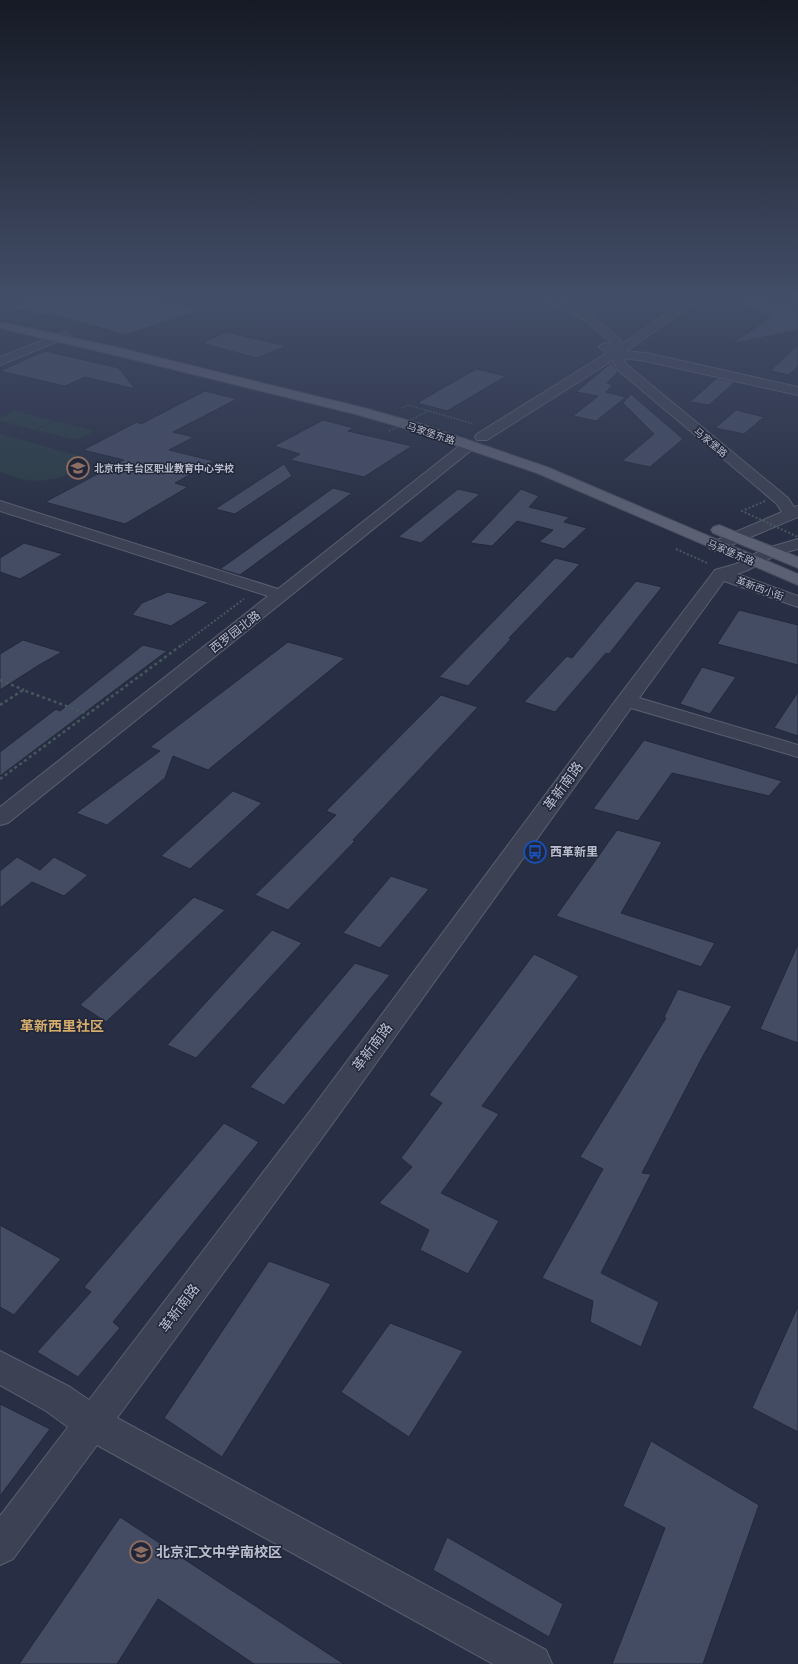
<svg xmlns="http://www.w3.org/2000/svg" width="798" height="1664" font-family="Figtree,'Noto Sans SC',sans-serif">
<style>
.green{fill:#2a3c44}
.building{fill:#444c63;stroke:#23283b}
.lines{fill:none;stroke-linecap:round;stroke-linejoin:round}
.minor-casing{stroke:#5b5f71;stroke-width:2}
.major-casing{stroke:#464b5d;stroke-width:2}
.path-far2{stroke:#45585e;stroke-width:1.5;stroke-dasharray:1.5 1.5;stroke-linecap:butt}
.path-far1{stroke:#45585e;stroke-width:2;stroke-dasharray:2 2;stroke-linecap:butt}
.path{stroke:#45585e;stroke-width:2.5;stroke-dasharray:3 3;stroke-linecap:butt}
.minor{fill:#3c4153;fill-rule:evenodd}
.major{fill:#5b6073;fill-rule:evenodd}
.path-bridge-far1{stroke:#45585e;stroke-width:1.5;stroke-dasharray:1.5 1.5;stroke-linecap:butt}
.path-bridge{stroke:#45585e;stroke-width:2;stroke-dasharray:2 2;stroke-linecap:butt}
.labels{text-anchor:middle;stroke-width:3;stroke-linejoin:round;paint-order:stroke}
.far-street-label{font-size:10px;fill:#babecd;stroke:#212639}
.far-poi-label{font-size:10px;font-weight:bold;fill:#babecd;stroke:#212639;text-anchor:start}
.street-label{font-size:12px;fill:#babecd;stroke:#212639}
.poi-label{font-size:12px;font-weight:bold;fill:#babecd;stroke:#212639;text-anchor:start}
.near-street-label{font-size:14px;fill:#babecd;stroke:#212639}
.quarter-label{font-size:14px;font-weight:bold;fill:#d5ad6c;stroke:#212639}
.near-poi-label{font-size:14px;font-weight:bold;fill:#babecd;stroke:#212639;text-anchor:start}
</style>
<rect width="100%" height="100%" fill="#282f44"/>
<g class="green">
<path d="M15,411l38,10 -19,9 -34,-9v-3z"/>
<path d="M55,421l39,10 -18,9 -40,-10z"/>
<path d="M0,434l83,23c-1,3 -1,7 -3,9 -9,13 -39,16 -53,14 -9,-1 -18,-5 -27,-8z"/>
</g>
<g class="building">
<path d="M15,298h135l17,4 4,-1 28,10 -74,24 -75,-22 -5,2 -32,-7 11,-4 -10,-2z"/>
<path d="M737,298h14l34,6 8,-6h5v32l-67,14 40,-27 -35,-17z"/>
<path d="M226,332l60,14 -30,12 -54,-15z"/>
<path d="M798,345v21l-9,9 -19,-4z"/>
<path d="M45,351l74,17 16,21 -50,-12 -20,9 -65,-15z"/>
<path d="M612,362l6,10 -11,11 6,2 -7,7 20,5 -30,24 -23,-5 25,-20 -22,-4z"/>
<path d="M476,369l30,7 -59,35 -30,-8z"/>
<path d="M717,378l18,4 -26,23 -19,-3z"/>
<path d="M205,391l32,8 -64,33 21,5 -25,13 45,11 -39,22 13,4 -63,37 -80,-22 79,-42 -41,-10 54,-28 4,2z"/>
<path d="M631,394l52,45 -33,28 -28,-6 32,-27 -31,-31z"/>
<path d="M736,410l28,7 -20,17 -29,-6z"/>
<path d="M323,420l31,8 -6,3 64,15 -48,31 -74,-17 10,-6 -26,-8z"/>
<path d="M284,464l8,12 -57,38 -20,-5z"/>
<path d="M333,488l19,5 -112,82 -20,-6z"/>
<path d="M458,489l22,5 -59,49 -23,-6z"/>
<path d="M521,489l18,7 -10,11 40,10 -5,5 23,6 -23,21 -25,-7 14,-12 -36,-9 -25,25 -22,-3z"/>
<path d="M24,543l39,11 -43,25 -20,-7v-14z"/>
<path d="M555,558l25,6 -71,74 2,1 -43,47 -29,-9z"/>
<path d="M636,581l26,6 -53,67 -3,-1 -51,59 -31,-10 43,-46 5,2z"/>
<path d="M168,592l41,10 -38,24 -39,-11 10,-12z"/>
<path d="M739,610l59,15v40l-81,-21z"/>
<path d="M23,640l39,12 -23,13 -39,25v-36z"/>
<path d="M288,642l57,16 -137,112 -35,-14 -8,22 -58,47 -31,-12 84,-62 -10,-4z"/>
<path d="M143,645l24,6 -167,125v-24l56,-43 4,2z"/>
<path d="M702,667l34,10 -26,37 -30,-10z"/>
<path d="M798,692v44l-24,-8z"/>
<path d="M441,695l37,12 -125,133 2,1 -67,69 -33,-15 81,-80 -10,-4z"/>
<path d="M644,740l138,41 -13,15 -97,-23 -34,48 -45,-12z"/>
<path d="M233,791l29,12 -72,66 -29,-13z"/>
<path d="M617,830l45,12 -41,71 94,30 -14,24 -145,-51z"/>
<path d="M17,857l23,13 14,-13 34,18 -24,21 -32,-14 -32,26v-37z"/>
<path d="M391,876l38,13 -49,59 -37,-15z"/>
<path d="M194,897l31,13 -119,112 -26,-17z"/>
<path d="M272,930l30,13 -106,115 -29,-13z"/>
<path d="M798,944v99l-38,-14z"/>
<path d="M534,954l45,22 -97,130 17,8 -58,79 58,28 -31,53 -48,-24 9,-20 -50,-27 33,-36 -11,-9 41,-55 -13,-8z"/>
<path d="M355,963l35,12 -106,130 -34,-18z"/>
<path d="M678,989l54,17 -28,48 -62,119 9,1 -50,99 58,29 -18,45 -51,-25 3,-21 -51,-23 61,-109 -23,-12 86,-139 -2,-1z"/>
<path d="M224,1123l35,19 -146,180 7,6 -42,49 -41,-25 54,-60 -7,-5z"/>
<path d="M0,1225l61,34 -47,56 -14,-8z"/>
<path d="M269,1261l62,23 -109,173 -58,-39z"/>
<path d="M798,1306v126l-46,-24z"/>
<path d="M390,1323l73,28 -54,86 -68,-45z"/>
<path d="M0,1404l50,25 -50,67z"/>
<path d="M651,1441l108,64 -56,159h-91l53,-136 -42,-22z"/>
<path d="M120,1517l224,147h-90l-96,-65 -41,65h-98z"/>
<path d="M447,1537l116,67 -14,33 -116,-67z"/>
</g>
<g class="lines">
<g class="minor-casing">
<g id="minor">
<path d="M541,298c33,0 55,20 79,41l2,5 68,-46h12l-76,53 20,2 152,34v8l-152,-34 -23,-3 4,7 161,133 6,9 4,-1v11l-76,32 -6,2 -6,-2 -2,-3 2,-3 72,-31 -5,-8 -159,-134 -5,-10 -126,80h-10l-2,-3 2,-3 130,-81 -8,-6 2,-2 4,-2 5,2v-3l-25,-22 -20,-11 -23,-9z"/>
<path d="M64,332l4,1 2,2 -2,2 -68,28v-8z"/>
<path d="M469,441l5,1 2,3 -2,3 -466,375 -8,2v-18l268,-211 -268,-85v-10l278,88 186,-147z"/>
<path d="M798,539v10l-22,6 -28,15 -11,4 61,22v11l-74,-26 -85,117 159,47v12l-167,-49 -301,419 -213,291 429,232 6,14h-59l-396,-219 -84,114 -13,6v-49l68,-89 -22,-16 -46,-26v-34l70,36 19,13 221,-289 309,-415 96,-126 21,-6 28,-15z"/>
</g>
</g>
<g class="major-casing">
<g id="major">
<path d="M0,322l115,25 249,61 57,16 126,43 251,107v11l-261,-112 -126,-43 -56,-16 -240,-59 -115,-27z"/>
<path d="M719,525l79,32v11l-85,-35 -2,-3 2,-3z"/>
</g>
</g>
<path class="path-far2" d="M402,408l6,-3 66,19"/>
<g class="path-far1">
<path d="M676,549l31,14"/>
<path d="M182,645l62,-46"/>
</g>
<g class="path">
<path d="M0,680l24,10"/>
<path d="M0,705l23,-15 65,24"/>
<path d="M0,779l183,-135"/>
</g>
<use href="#minor" class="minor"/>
<use href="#major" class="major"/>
<path class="path-bridge-far1" d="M389,431l39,-20"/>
<path class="path-bridge" d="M765,501l-23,10 56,26"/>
</g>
<linearGradient id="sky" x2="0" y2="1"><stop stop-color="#161a25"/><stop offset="0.56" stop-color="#424d67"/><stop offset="1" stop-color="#424d67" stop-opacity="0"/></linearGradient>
<rect width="798" height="531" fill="url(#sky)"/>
<defs>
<g id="school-ring" transform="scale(1.15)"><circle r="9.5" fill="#212639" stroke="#8d6e63" stroke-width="1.5"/><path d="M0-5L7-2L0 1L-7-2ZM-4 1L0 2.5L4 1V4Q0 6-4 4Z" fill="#8d6e63"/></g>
<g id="bus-ring" transform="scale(1.15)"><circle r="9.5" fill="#212639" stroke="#1a4fb4" stroke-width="1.5"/><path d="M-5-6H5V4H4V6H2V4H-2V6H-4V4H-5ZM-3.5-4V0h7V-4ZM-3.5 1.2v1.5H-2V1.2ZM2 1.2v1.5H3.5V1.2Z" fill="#1a4fb4"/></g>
</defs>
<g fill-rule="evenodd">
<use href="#school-ring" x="78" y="468"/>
<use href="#bus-ring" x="535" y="852"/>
<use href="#school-ring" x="141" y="1552"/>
</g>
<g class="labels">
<g class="far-street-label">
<text transform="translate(431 433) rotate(18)" y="4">马家堡东路</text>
<text transform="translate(711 442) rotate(40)" y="4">马家堡路</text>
<text transform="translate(731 552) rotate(23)" y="4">马家堡东路</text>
<text transform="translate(760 588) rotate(20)" y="4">革新西小街</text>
</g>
<g class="far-poi-label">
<text x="94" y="472">北京市丰台区职业教育中心学校</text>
</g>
<g class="street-label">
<text transform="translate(235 632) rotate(-38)" y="4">西罗园北路</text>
</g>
<g class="poi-label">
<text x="550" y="856">西革新里</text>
</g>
<g class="near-street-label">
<text transform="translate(563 786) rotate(-54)" y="5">革新南路</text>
<text transform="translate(372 1047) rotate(-53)" y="5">革新南路</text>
<text transform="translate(179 1308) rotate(-53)" y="5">革新南路</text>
</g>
<g class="quarter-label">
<text x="62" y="1031">革新西里社区</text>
</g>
<g class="near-poi-label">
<text x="156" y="1557">北京汇文中学南校区</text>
</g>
</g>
</svg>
